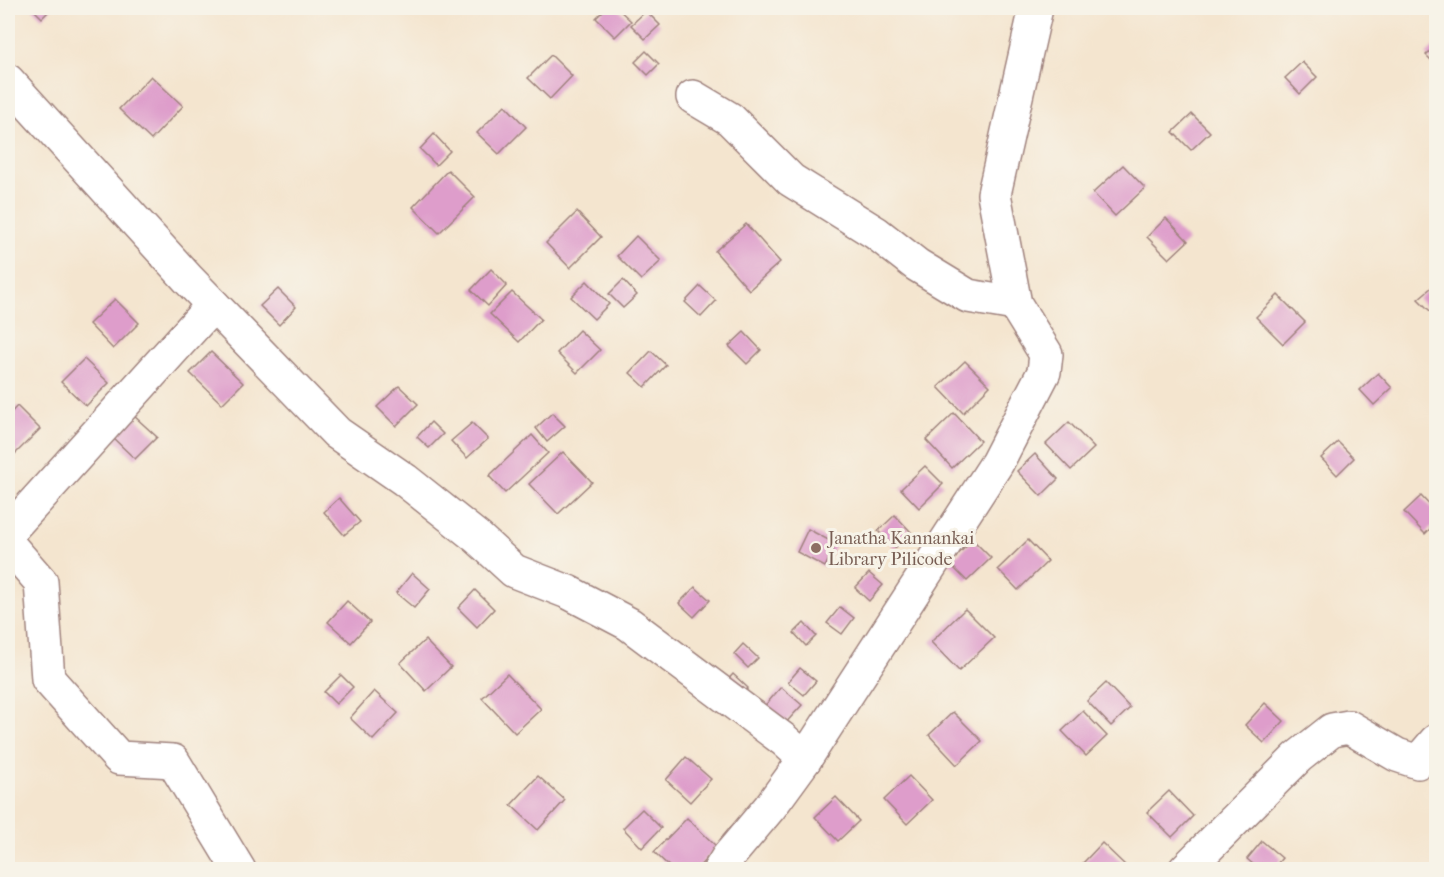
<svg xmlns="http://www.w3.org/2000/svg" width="1444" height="877" font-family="'IM FELL French Canon',serif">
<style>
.building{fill:#de9dcb}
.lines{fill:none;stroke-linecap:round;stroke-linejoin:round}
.minor-casing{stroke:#9f827d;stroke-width:36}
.minor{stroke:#fff;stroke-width:33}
.education-dot{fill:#8d6e63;stroke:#f7f3e8;stroke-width:2}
.labels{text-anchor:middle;stroke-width:6;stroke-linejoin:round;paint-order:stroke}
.education-label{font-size:18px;fill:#785e54;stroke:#f7f3e8;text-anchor:start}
</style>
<rect width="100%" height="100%" fill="#f7f3e8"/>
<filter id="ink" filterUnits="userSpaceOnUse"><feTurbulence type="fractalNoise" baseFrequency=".0167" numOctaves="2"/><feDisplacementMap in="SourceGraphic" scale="12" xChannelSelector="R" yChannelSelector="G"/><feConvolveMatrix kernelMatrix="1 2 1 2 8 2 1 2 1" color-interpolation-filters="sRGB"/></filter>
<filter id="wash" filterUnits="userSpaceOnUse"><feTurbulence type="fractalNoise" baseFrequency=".008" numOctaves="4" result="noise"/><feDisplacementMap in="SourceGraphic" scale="24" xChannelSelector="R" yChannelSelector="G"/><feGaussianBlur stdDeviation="1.35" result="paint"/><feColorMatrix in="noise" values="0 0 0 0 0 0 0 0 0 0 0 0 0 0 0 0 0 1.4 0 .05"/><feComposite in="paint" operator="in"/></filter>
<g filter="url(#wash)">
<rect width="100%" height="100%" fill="#f4e5cf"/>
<g id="blocks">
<g class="building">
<path d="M32,8h20l-10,10z"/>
<path d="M606,8h11l14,13 -16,16 -19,-19z"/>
<path d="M646,11l14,14 -15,14 -14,-14z"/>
<path d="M1436,45v20l-10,-10z"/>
<path d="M646,51l13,13 -11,11 -13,-13z"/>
<path d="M551,55l21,21 -22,23 -22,-21z"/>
<path d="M1302,62l15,15 -17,17 -15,-16z"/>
<path d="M151,76l32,30 -32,34 -32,-31z"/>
<path d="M505,105l21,22 -27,27 -22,-21z"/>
<path d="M1192,114l18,18 -19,18 -18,-18z"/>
<path d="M434,134l16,17 -14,14 -16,-16z"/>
<path d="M1123,165l22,23 -30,28 -22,-23z"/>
<path d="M448,170l27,27 -36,36 -26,-26z"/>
<path d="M577,212l24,25 -31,31 -24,-25z"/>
<path d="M1166,218l22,23 -19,18 -22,-22z"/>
<path d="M746,224l34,38 -31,28 -34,-39z"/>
<path d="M636,236l25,25 -20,19 -24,-24z"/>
<path d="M491,269l16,16 -19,21 -17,-16z"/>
<path d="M623,280l14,15 -14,13 -14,-14z"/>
<path d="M587,281l22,23 -15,15 -23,-22z"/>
<path d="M700,286l16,15 -15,16 -16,-15z"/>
<path d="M1432,287l4,5v16l-4,5 -14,-14z"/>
<path d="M278,289l18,18 -17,18 -19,-19z"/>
<path d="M512,292l29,27 -22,23 -29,-28z"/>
<path d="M1278,295l27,27 -22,22 -27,-27z"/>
<path d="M115,299l24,24 -26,26 -24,-25z"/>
<path d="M579,330l21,20 -23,23 -20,-20z"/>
<path d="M744,332l17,18 -14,14 -18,-18z"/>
<path d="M651,351l15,14 -21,22 -15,-14z"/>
<path d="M211,352l32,31 -21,21 -32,-31z"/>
<path d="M84,359l25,24 -23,23 -25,-24z"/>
<path d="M965,361l25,25 -27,27 -25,-26z"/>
<path d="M1378,373l14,15 -18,17 -14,-15z"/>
<path d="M399,386l19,18 -22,22 -19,-19z"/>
<path d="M17,406l23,23 -28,28 -4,-5v-36z"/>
<path d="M552,413l13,13 -18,16 -11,-14z"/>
<path d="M954,413l26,28 -28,27 -26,-28z"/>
<path d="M133,415l24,22 -22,22 -23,-22z"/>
<path d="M431,422l12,12 -14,14 -12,-11z"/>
<path d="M1069,422l25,26 -23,22 -25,-26z"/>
<path d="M472,423l16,16 -21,19 -16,-17z"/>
<path d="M532,435l16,18 -43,40 -16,-17z"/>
<path d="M1338,442l16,16 -17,17 -16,-17z"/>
<path d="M563,452l29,30 -34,32 -29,-30z"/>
<path d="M1035,454l23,25 -17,17 -24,-25z"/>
<path d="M925,466l18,18 -24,24 -18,-19z"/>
<path d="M1421,496l15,16v11l-11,11 -21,-22z"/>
<path d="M339,498l21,24 -16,13 -20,-23z"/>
<path d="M895,515l16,17 -16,16 -17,-17z"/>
<path d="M808,529l28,15 -11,23 -28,-15z"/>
<path d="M973,540l18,18 -24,23 -18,-18z"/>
<path d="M1028,540l20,21 -30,29 -20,-21z"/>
<path d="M412,573l18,16 -16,19 -18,-15z"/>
<path d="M869,573l14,12 -14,16 -14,-13z"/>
<path d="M695,587l15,13 -16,17 -15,-14z"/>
<path d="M475,590l19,19 -17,18 -19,-19z"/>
<path d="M347,601l23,21 -19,21 -23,-21z"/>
<path d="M840,607l14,11 -12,16 -15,-11z"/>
<path d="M965,609l29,29 -35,33 -28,-29z"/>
<path d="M804,623l12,13 -10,10 -12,-13z"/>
<path d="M425,640l26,27 -25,24 -26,-28z"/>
<path d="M743,644l15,14 -10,10 -14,-14z"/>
<path d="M800,668l16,13 -12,14 -16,-13z"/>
<path d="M507,674l34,35 -26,24 -33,-35z"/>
<path d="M733,674l15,14 -9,10 -15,-14z"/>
<path d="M341,675l12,12 -17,17 -12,-12z"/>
<path d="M1106,683l24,25 -19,18 -24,-25z"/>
<path d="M781,687l21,18 -20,22 -20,-18z"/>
<path d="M374,691l24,22 -25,27 -23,-22z"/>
<path d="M1265,703l19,18 -20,22 -19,-18z"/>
<path d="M1083,711l24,25 -21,20 -24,-25z"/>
<path d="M953,712l29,29 -25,24 -28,-30z"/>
<path d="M686,757l25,22 -21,23 -24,-22z"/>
<path d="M538,776l27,24 -27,30 -27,-25z"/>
<path d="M909,776l23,24 -25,24 -23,-24z"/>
<path d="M1169,791l24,25 -21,21 -25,-25z"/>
<path d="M836,797l23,24 -21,20 -23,-24z"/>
<path d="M642,809l19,19 -19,20 -19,-20z"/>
<path d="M687,818l30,29 -21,23h-23l-19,-18z"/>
<path d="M1262,841l20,17 -10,12h-12l-13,-11z"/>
<path d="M1102,843l24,23 -3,4h-33l-7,-7z"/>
</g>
</g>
</g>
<g filter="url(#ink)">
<use href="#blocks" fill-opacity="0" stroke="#9f827d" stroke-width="1.5"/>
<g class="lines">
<g class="minor-casing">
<g id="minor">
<path d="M8,81l181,199 148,153 68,47 73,58 36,33 54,21 61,32 155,116 21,19 -35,48 -42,50 -8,13"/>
<path d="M693,97l37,22 61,61 85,53 41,32 51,31 47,8"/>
<path d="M8,532l205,-227"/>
<path d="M8,544l33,38 7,97 71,79 54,3 66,109"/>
<path d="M805,759l192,-296 47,-91 2,-18 -31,-50 -21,-110 42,-186"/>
<path d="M1185,870l113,-113 34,-27 17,-3 48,28 21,7 18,-21"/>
</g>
</g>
<use href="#minor" class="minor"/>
</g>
</g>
<circle class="education-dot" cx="816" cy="548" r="6"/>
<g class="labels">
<g class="education-label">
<text x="828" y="544">Janatha Kannankai<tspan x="828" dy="21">Library Pilicode</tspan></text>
</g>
</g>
<rect width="1444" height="877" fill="none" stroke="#f7f3e8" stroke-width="30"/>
</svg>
